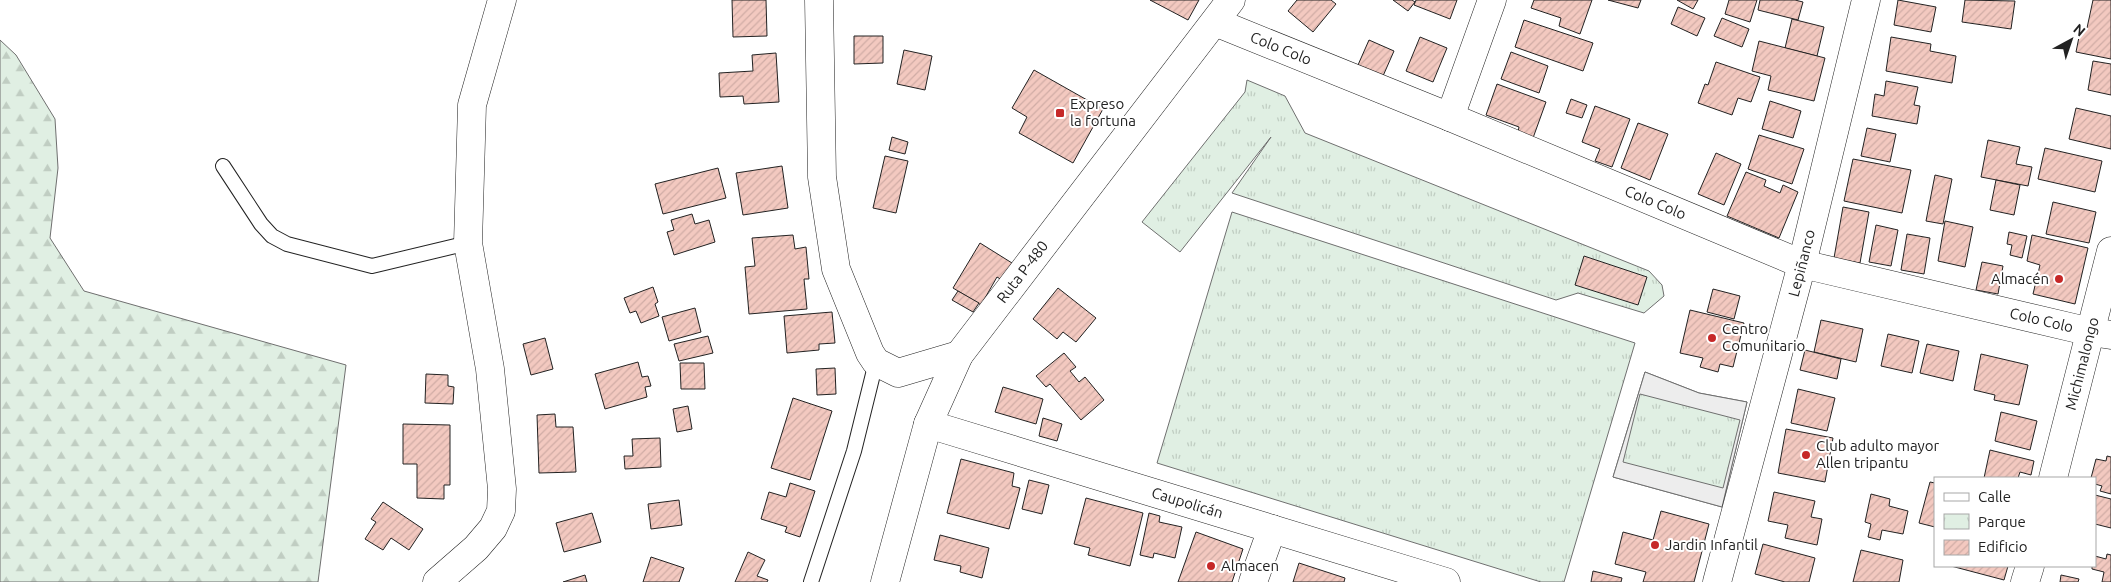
<svg xmlns="http://www.w3.org/2000/svg" width="2111" height="582" font-family="Ubuntu,sans-serif">
<style>
.forest{fill:url(#forest-firs);stroke:#6f6f6f}
.park{fill:url(#park-tufts);stroke:#6f6f6f}
.parking{fill:#ededed;stroke:#6f6f6f;fill-rule:evenodd}
.building{fill:url(#building-hatch);stroke:#222}
.lines{fill:none;stroke-linecap:round;stroke-linejoin:round}
.lane-casing{stroke:#222;stroke-width:16}
.street-casing{stroke:#222;stroke-width:29}
.secondary-casing{stroke:#222;stroke-width:29}
.lane{stroke:#fff;stroke-width:14}
.street{stroke:#fff;stroke-width:28}
.secondary{stroke:#fff;stroke-width:28}
.poi-dot{fill:#c62828;stroke:#fff;stroke-width:2}
.labels{text-anchor:middle;stroke-width:4;stroke-linejoin:round;paint-order:stroke}
.street-label{font-size:15px;fill:#222;stroke:#fff}
.poi-label{font-size:15px;fill:#222;stroke:#fff;text-anchor:start}
</style>
<defs>
<pattern id="forest-firs" width="22" height="20" patternUnits="userSpaceOnUse" patternTransform="scale(1.25)"><rect width="22" height="20" fill="#e0efe3"/><path d="M5 1l3.5 6h-7zM16 11l3.5 6h-7z" fill="#c0cdc2"/></pattern>
<pattern id="park-tufts" width="24" height="20" patternUnits="userSpaceOnUse" patternTransform="scale(1.25)"><rect width="24" height="20" fill="#e0efe3"/><path d="M3 7l-1-3M5 7V3M7 7l1-3M15 17l-1-3M17 17v-4M19 17l1-3" fill="none" stroke="#c0cdc2"/></pattern>
<pattern id="building-hatch" width="6" height="6" patternUnits="userSpaceOnUse" patternTransform="scale(1.25)"><rect width="6" height="6" fill="#f3c9c0"/><path d="M-1 1l2-2M0 6l6-6M5 7l2-2" fill="none" stroke="#d0aca5"/></pattern>
</defs>
<rect width="100%" height="100%" fill="#fff"/>
<path class="forest" d="M0,40l16,15 39,64 3,49 -8,70 34,53 262,74 -28,217h-318z"/>
<g class="park">
<path d="M1247,80l38,16 20,37 344,138 13,14 2,11 -20,17 -66,-20 -22,7 -324,-107 39,-56 -91,115 -38,-30 103,-130z"/>
<path d="M1232,212l403,131 -71,239h-23l-384,-119z"/>
<path d="M1645,372l54,21 48,9 -25,105 -109,-30z"/>
</g>
<path class="parking" d="M1645,372l54,21 48,9 -25,105 -109,-30zM1640,394l100,26 -17,68 -100,-26z"/>
<g class="building">
<path d="M732,0h34l1,36 -34,1z"/>
<path d="M1150,0h49l-11,20z"/>
<path d="M1297,0h34l5,4 -23,28 -25,-21z"/>
<path d="M1393,0h19l3,2 -7,9z"/>
<path d="M1416,0h41l-7,19 -36,-14z"/>
<path d="M1534,0h58l-12,34 -21,-8 2,-8 -30,-10z"/>
<path d="M1608,0h33l-3,8z"/>
<path d="M1677,0h21l-5,9z"/>
<path d="M1729,0h28l-7,22 -25,-8z"/>
<path d="M1760,0h35l8,2 -5,18 -40,-10z"/>
<path d="M1898,0l38,7 -5,25 -37,-7z"/>
<path d="M1965,0l50,1 -4,28 -49,-7z"/>
<path d="M2093,0h18v59l-35,-7 5,-25 6,1z"/>
<path d="M1678,7l27,11 -8,18 -26,-12z"/>
<path d="M1722,18l27,11 -7,18 -28,-11z"/>
<path d="M1792,19l32,8 -7,29 -32,-8z"/>
<path d="M1524,20l69,23 -10,28 -68,-24z"/>
<path d="M854,36h29v27l-29,1z"/>
<path d="M1420,37l27,11 -14,34 -27,-11z"/>
<path d="M1891,37l40,7 -1,7 26,5 -4,27 -66,-12z"/>
<path d="M1369,40l25,11 -11,25 -25,-11z"/>
<path d="M1759,41l66,17 -11,43 -46,-11 3,-14 -19,-5z"/>
<path d="M904,50l28,6 -7,34 -28,-6z"/>
<path d="M1511,52l37,14 -9,27 -38,-14z"/>
<path d="M776,53l3,49 -35,2 -1,-8 -23,1 -1,-24 34,-2 -1,-16z"/>
<path d="M2093,61l18,3v31l-23,-5z"/>
<path d="M1716,62l44,15 -9,25 -13,-4 -6,17 -34,-12 7,-19 3,1z"/>
<path d="M1034,70l69,39 -30,54 -54,-30 8,-16 -15,-9z"/>
<path d="M1886,81l32,6 -4,18 6,1 -3,18 -45,-8 3,-22 9,2z"/>
<path d="M1497,84l49,18 -13,36 -15,-6 1,-5 -33,-12z"/>
<path d="M1571,99l16,6 -5,13 -16,-5z"/>
<path d="M1770,101l31,10 -8,27 -31,-9z"/>
<path d="M1595,106l35,13 -18,48 -17,-6 5,-12 -18,-7z"/>
<path d="M2076,108l35,8v33l-42,-10z"/>
<path d="M1638,123l30,11 -18,46 -29,-12z"/>
<path d="M1867,128l29,6 -6,28 -29,-6z"/>
<path d="M1759,135l45,14 -12,35 -44,-15z"/>
<path d="M892,137l16,5 -3,12 -16,-4z"/>
<path d="M1988,140l32,7 -4,17 16,3 -4,19 -47,-9z"/>
<path d="M2045,148l57,13 -7,31 -57,-13z"/>
<path d="M1716,153l25,11 -17,41 -26,-11z"/>
<path d="M885,156l23,5 -12,52 -23,-5z"/>
<path d="M1853,159l58,11 -9,43 -58,-12z"/>
<path d="M782,166l6,42 -45,7 -7,-42z"/>
<path d="M718,168l8,30 -63,16 -8,-30z"/>
<path d="M1746,172l20,8 -2,6 16,7 3,-8 15,7 -19,46 -52,-22z"/>
<path d="M1935,175l17,4 -9,45 -17,-3z"/>
<path d="M1996,180l24,5 -6,30 -24,-5z"/>
<path d="M2053,202l43,10 -7,31 -43,-9z"/>
<path d="M1843,207l26,5 -9,51 -26,-5z"/>
<path d="M692,214l3,10 14,-4 6,22 -41,13 -7,-23 7,-2 -3,-10z"/>
<path d="M1945,221l28,6 -8,40 -27,-6z"/>
<path d="M1876,225l22,5 -7,36 -22,-4z"/>
<path d="M2009,232l18,4 -5,22 -12,-3 2,-10 -5,-1z"/>
<path d="M1907,234l23,4 -6,36 -23,-4z"/>
<path d="M793,235l2,14 11,-2 3,32h-5l3,30 -58,5 -4,-47 10,-1 -3,-28z"/>
<path d="M2032,235l56,13 -13,56 -42,-10 7,-29 -13,-4z"/>
<path d="M980,243l32,20 -10,17 -5,-3 -16,28 -28,-17z"/>
<path d="M1584,256l63,21 -9,28 -63,-20z"/>
<path d="M1982,262l21,4 -5,28 -22,-4z"/>
<path d="M653,287l5,15 -3,2 4,12 -18,7 -5,-12 -6,2 -6,-15z"/>
<path d="M1058,288l38,30 -20,24 -13,-10 -6,7 -24,-20z"/>
<path d="M1713,289l27,7 -6,23 -27,-7z"/>
<path d="M958,291l21,12 -6,9 -21,-12z"/>
<path d="M695,308l6,24 -32,9 -7,-24z"/>
<path d="M1690,310l54,13 -11,44 -13,-3 -2,8 -18,-5 3,-9 -23,-5z"/>
<path d="M832,312l3,31 -16,1v6l-32,3 -3,-37z"/>
<path d="M1821,320l42,9 -7,33 -42,-10z"/>
<path d="M1888,334l31,7 -7,32 -31,-7z"/>
<path d="M708,336l5,17 -34,8 -5,-17z"/>
<path d="M545,338l8,31 -22,6 -8,-31z"/>
<path d="M1927,344l32,7 -6,30 -33,-8z"/>
<path d="M1805,350l36,9 -4,20 -37,-9z"/>
<path d="M1064,353l12,14 -6,4 9,11 6,-5 19,23 -23,20 -31,-36 -4,3 -10,-11z"/>
<path d="M1981,354l47,11 -9,40 -25,-5 1,-5 -21,-5z"/>
<path d="M638,362l4,15 6,-1 3,10 -6,1 2,10 -42,12 -10,-35z"/>
<path d="M680,363h24l1,26h-24z"/>
<path d="M835,368l1,26 -19,1 -1,-26z"/>
<path d="M426,374l22,1v11l6,1 -1,17 -28,-1z"/>
<path d="M1003,387l40,12 -7,25 -41,-12z"/>
<path d="M1798,389l37,9 -8,33 -36,-8z"/>
<path d="M793,398l39,13 -22,69 -39,-12z"/>
<path d="M688,406l4,23 -15,3 -4,-23z"/>
<path d="M2001,412l36,9 -7,29 -35,-9z"/>
<path d="M555,414l1,13h17l3,45 -37,1 -2,-58z"/>
<path d="M1043,418l19,6 -5,17 -18,-5z"/>
<path d="M403,424l47,1v60h-6v14l-27,-1v-34h-14z"/>
<path d="M1786,429l47,9 -8,44 -47,-9z"/>
<path d="M660,438l1,29 -36,2 -1,-13h9l-1,-17z"/>
<path d="M1990,450l44,11 -3,14 -11,-3 -2,6h-34z"/>
<path d="M2107,456l4,1v37l-11,-3 2,-5 -7,-2v-6h-4l5,-19 10,2z"/>
<path d="M961,459l53,14 -2,13 8,2 -11,41 -62,-16z"/>
<path d="M1029,480l20,5 -7,29 -20,-5z"/>
<path d="M1930,482l5,1v44l-16,-4z"/>
<path d="M790,483l25,8 -15,46 -15,-5 2,-5 -26,-8 8,-27 17,5z"/>
<path d="M1774,492l41,9 -4,16 11,2 -5,26 -32,-7 3,-13 -20,-4z"/>
<path d="M1871,494l19,5 -1,7 19,5 -5,23 -21,-4 -2,10 -12,-3 3,-13 -6,-2z"/>
<path d="M2095,495l16,4v29l-16,-4z"/>
<path d="M1086,498l57,15 -13,53 -42,-11 2,-7 -16,-4z"/>
<path d="M679,500l3,25 -31,4 -3,-25z"/>
<path d="M383,502l40,27 -14,21 -18,-12 -8,12 -18,-11 11,-17 -5,-3z"/>
<path d="M1661,511l48,13 -15,58h-51l3,-10 -31,-8 8,-32 30,8z"/>
<path d="M592,513l9,29 -37,10 -8,-29z"/>
<path d="M1149,513l11,3 -1,6 23,5 -7,31 -21,-5 -1,5 -13,-3z"/>
<path d="M1196,532l47,17 -11,33h-54z"/>
<path d="M940,535l49,13 -7,30 -22,-6 1,-6 -27,-6z"/>
<path d="M1763,544l52,14 -6,24h-24l-30,-8z"/>
<path d="M1861,550l42,10 -4,22h-46z"/>
<path d="M748,552l17,8 -8,16 11,4 -1,2h-32z"/>
<path d="M2107,554l4,1v27h-9l2,-10 -12,-3v-3h3v-10l11,3z"/>
<path d="M651,557l33,11 -5,14h-36z"/>
<path d="M1299,563l46,15 -1,4h-51z"/>
<path d="M1951,566h57l-4,14z"/>
<path d="M1593,571l29,7 -1,4h-30z"/>
<path d="M585,575l2,7h-24z"/>
<path d="M2061,575l18,4 -1,3h-18z"/>
</g>
<g class="lines">
<g class="lane-casing">
<g id="lane">
<path d="M223,166l38,58 11,12 15,8 85,22 96,-23"/>
<path d="M811,582l43,-131 22,-89"/>
</g>
</g>
<g class="street-casing">
<g id="street">
<path d="M819,0l3,177 14,92 34,84 6,9 22,11 61,-18"/>
<path id="s1" d="M1215,22l235,95 352,147 289,68 20,3"/>
<path d="M1450,117l42,-117"/>
<path id="s2" d="M928,424l518,158"/>
<path id="s3" d="M2053,478l58,-227"/>
<path d="M437,582l39,-34 17,-20 8,-17 1,-22 -12,-120 -22,-126 4,-138 30,-105"/>
<path d="M1253,582l19,-53"/>
<path id="s4" d="M1717,582l85,-318 64,-264"/>
<path d="M2025,582l5,-16"/>
</g>
</g>
<g class="secondary-casing">
<g id="secondary">
<path id="s5" d="M885,582l43,-158 31,-69 272,-355"/>
</g>
</g>
<use href="#lane" class="lane"/>
<use href="#street" class="street"/>
<use href="#secondary" class="secondary"/>
</g>
<g class="poi-dot">
<rect x="1055" y="108" width="10" height="10" rx="2.5"/>
<circle cx="2059" cy="279" r="5"/>
<circle cx="1712" cy="338" r="5"/>
<circle cx="1806" cy="455" r="5"/>
<circle cx="1655" cy="545" r="5"/>
<circle cx="1211" cy="566" r="5"/>
</g>
<g class="labels">
<g class="street-label">
<text dy="5" stroke="none"><textPath href="#s1" startOffset="71">Colo Colo</textPath></text>
<text dy="5" stroke="none"><textPath href="#s1" startOffset="476">Colo Colo</textPath></text>
<text dy="5" stroke="none"><textPath href="#s4" startOffset="330">Lepiñanco</textPath></text>
<text dy="5" stroke="none"><textPath href="#s5" startOffset="344">Ruta P-480</textPath></text>
<text dy="5" stroke="none"><textPath href="#s1" startOffset="881">Colo Colo</textPath></text>
<text dy="5" stroke="none"><textPath href="#s3" startOffset="118">Michimalongo</textPath></text>
<text dy="5" stroke="none"><textPath href="#s2" startOffset="271">Caupolicán</textPath></text>
</g>
<g class="poi-label">
<text x="1070" y="109">Expreso<tspan x="1070" dy="17">la fortuna</tspan></text>
<text x="2049" y="284" text-anchor="end">Almacén</text>
<text x="1722" y="334">Centro<tspan x="1722" dy="17">Comunitario</tspan></text>
<text x="1816" y="451">Club adulto mayor<tspan x="1816" dy="17">Allen tripantu</tspan></text>
<text x="1665" y="550">Jardin Infantil</text>
<text x="1221" y="571">Almacen</text>
</g>
</g>
<rect x="1934" y="477" width="162" height="90" fill="#ffffff" stroke="#a7a7a7"/>
<rect x="1944" y="493" width="25" height="8" fill="#ffffff" stroke="#a7a7a7"/>
<text x="1978" y="502" font-size="15" fill="#222222">Calle</text>
<rect x="1944" y="514" width="25" height="15" fill="url(#park-tufts)" stroke="#a7a7a7"/>
<text x="1978" y="527" font-size="15" fill="#222222">Parque</text>
<rect x="1944" y="540" width="25" height="15" fill="url(#building-hatch)" stroke="#a7a7a7"/>
<text x="1978" y="552" font-size="15" fill="#222222">Edificio</text>
<g transform="translate(2071 40) rotate(40)" stroke="#ffffff" stroke-width="4" paint-order="stroke">
<path d="M0-4L9 19L0 12L-9 19Z" fill="#222222"/>
<text y="-8" font-size="14" font-weight="bold" text-anchor="middle" fill="#222222">N</text>
</g>
</svg>
